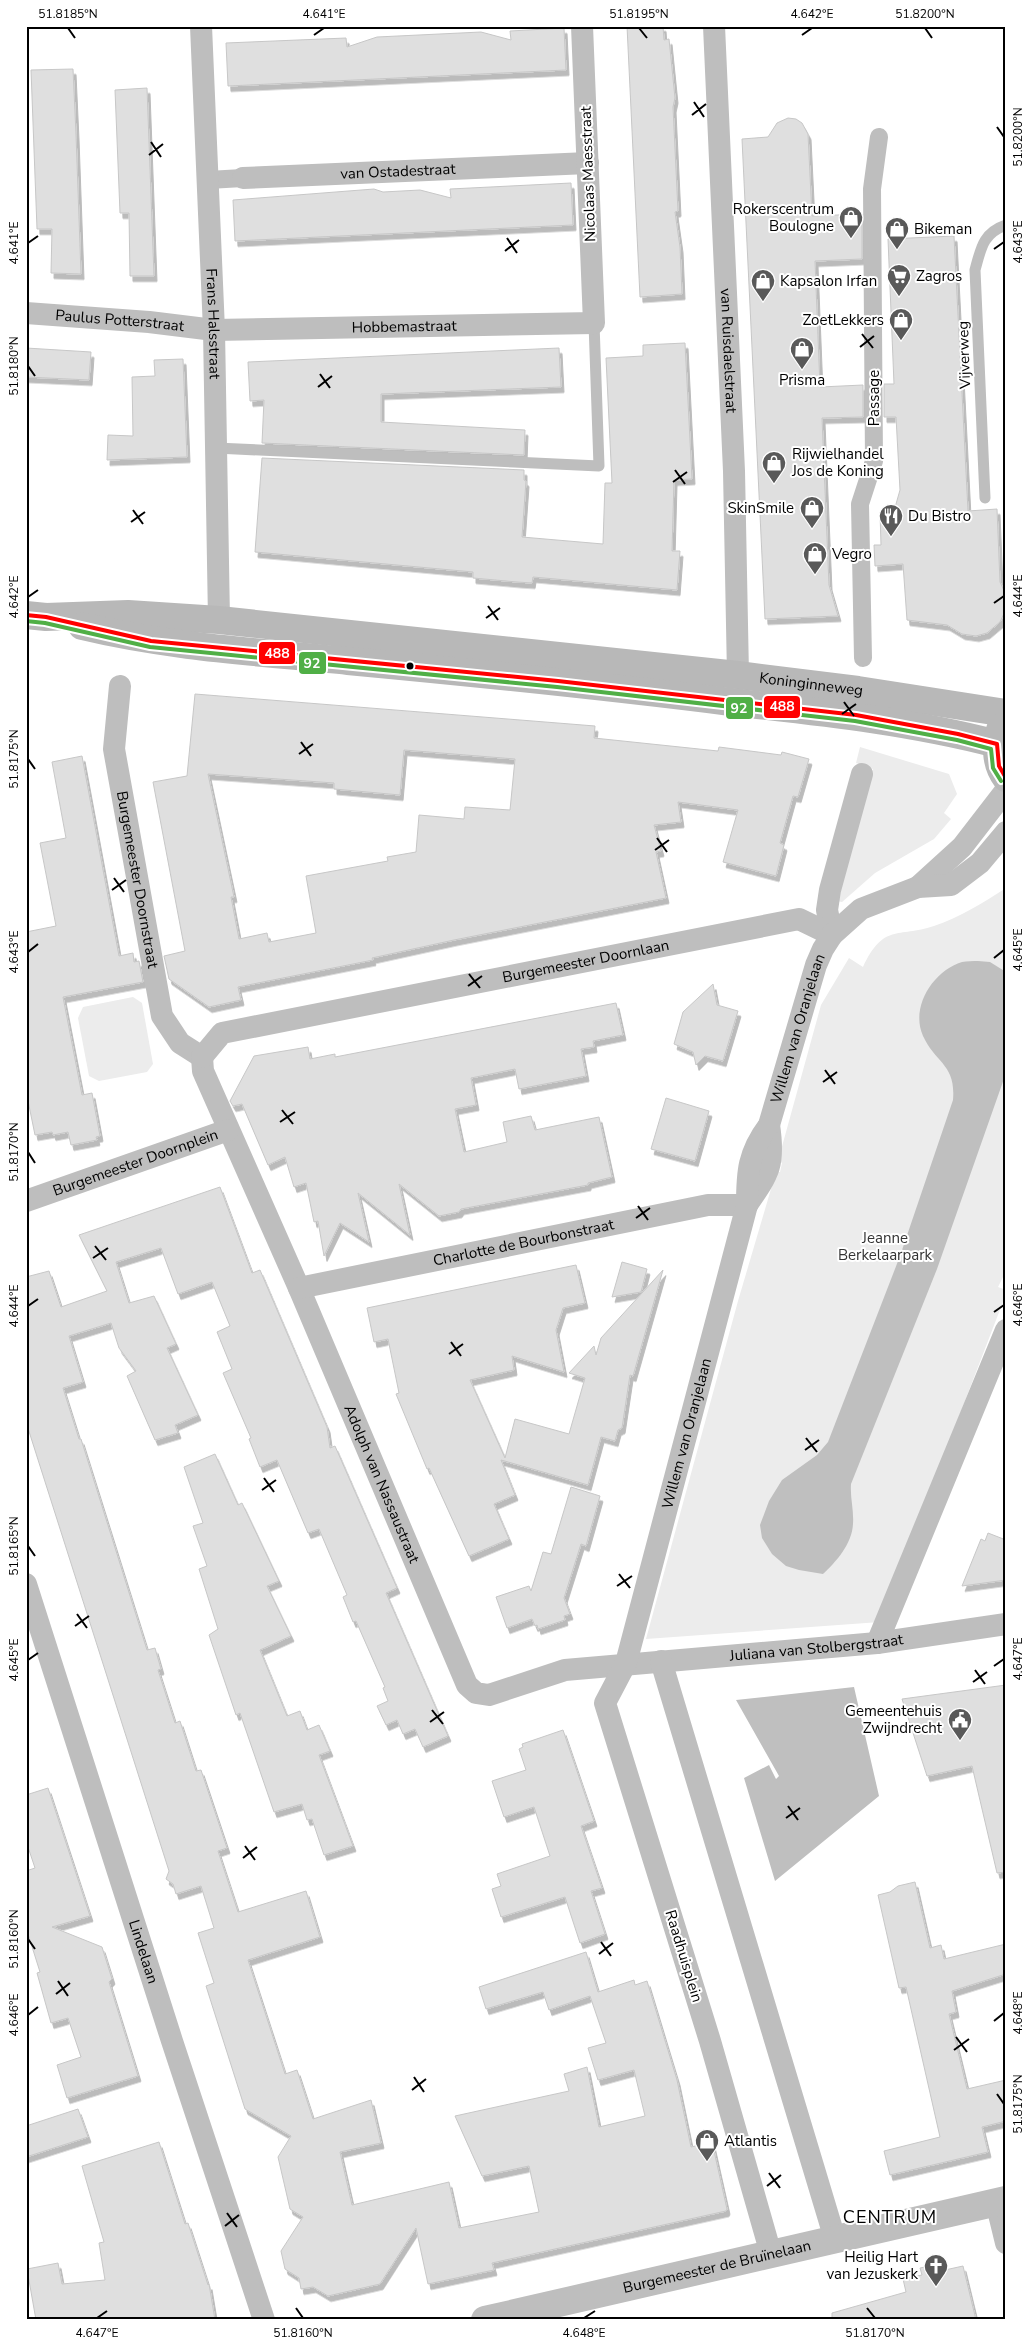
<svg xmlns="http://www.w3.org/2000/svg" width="1032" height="2346" font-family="'Nunito Sans',sans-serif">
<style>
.green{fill:#ececec}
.water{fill:#bfbfbf}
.building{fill:#dfdfdf;stroke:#c7c7c7;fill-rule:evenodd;filter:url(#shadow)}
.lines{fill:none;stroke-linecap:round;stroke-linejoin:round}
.service{stroke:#bebebe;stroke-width:11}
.pedestrian{stroke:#bebebe;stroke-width:18}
.minor{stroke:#bebebe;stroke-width:22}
.tertiary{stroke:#bebebe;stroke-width:28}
.secondary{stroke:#b8b8b8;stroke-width:28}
.bus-1-casing{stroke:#fff;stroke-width:8}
.bus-2-casing{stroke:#fff;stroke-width:8}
.bus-1{stroke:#f00;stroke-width:4}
.bus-2{stroke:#50af46;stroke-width:4}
.ticks{fill:none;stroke:#000;stroke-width:2}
.bus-dot{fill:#000;stroke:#fff;stroke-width:2}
.labels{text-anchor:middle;stroke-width:4;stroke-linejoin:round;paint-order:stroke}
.street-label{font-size:15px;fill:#000;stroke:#fff}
.poi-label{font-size:15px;fill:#000;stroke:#fff;text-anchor:start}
.park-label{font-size:15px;fill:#333;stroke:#fff}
.quarter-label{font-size:18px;letter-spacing:1px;fill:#000;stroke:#fff}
.line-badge{stroke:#fff;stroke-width:2}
.badge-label{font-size:14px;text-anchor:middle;font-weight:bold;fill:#fff}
.neatline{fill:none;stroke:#000;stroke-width:2}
.ticks-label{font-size:12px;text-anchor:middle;fill:#000}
</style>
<defs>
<filter id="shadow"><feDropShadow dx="3" dy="5.5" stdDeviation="0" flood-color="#0004"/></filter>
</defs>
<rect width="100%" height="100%" fill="#fff"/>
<g class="green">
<path d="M860,747l89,27 8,20 -13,19 7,6 -17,20 -59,34 -33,29 -5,-1 -1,-3 37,-129 -17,-6z"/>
<path d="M1006,888v383l-8,16 8,3v4l-126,328 -234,17 92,-338 38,-129h4l2,-9 -4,-2 43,-156 28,-47 14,9c21,-44 34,-29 71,-41 26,-9 49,-23 72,-38z"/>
<path d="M133,997l9,6 11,61 -6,8 -48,9 -10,-5 -11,-58 5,-11z"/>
</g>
<g class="water">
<path d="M978,961l12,1 16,10v101l-69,196 -86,215c-1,14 3,26 2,40 -1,20 -17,38 -30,50l-24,-4 -13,-4 -14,-12 -10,-16 -2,-13 9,-24 13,-21 35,-25 11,-13 72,-186 53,-156c3,-36 -17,-36 -30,-64 -13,-29 10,-65 39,-74 5,-1 11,-1 16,-1z"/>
<path d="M854,1687l25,109 -104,85 -31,-103 25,-13 7,14 3,-3 -43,-76z"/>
</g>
<g class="building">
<path d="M627,26h36l1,14 5,-1 6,59 -2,9 5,104 -3,1 5,35 2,47 -42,3z"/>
<path d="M564,28l2,42 -338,16 -2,-43 120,-5 1,9 30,-10 104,-5 30,8 -1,-9z"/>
<path d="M73,69l3,65 5,140 -30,-1 1,-44h-15l-6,-159z"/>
<path d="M147,88l7,188h-24l-1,-63h-9l-5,-123z"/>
<path d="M788,118l8,1 6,4 6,11 4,82 50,-2v45l-47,2 5,126 43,-2v32l-41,1 7,167 9,31 -73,3 -23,-480 26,-2 9,-14z"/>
<path d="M571,183l2,42 -338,16 -2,-41 141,-11 9,3 37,-2 31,8 -1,-9z"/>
<path d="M954,236l14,275 29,-2 3,73 6,13v14l-6,13 -13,11 -11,3 -14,-2 -15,-9 -40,-5 -4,-56 -28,2 -1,-21h7l-1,-33 14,-1 6,-21 -4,-73h-12v-33h10l-6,-145z"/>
<path d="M685,343l7,136 -18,1 -2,71h8l-3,39 -144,-13 -1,6 -15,-1 -44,-4v-6l-218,-20 7,-94 262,12v10l2,1 -4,56 81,7 2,-61h7l-6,-125 37,-2v-11z"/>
<path d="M26,348l65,4 -2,28 -63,-3z"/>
<path d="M559,348l2,39 -180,7v28l144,8 -1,25 -262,-12 2,-43 -14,1 -2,-39z"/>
<path d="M183,359l4,98 -80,3 1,-25 25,1 -1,-59 23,-1 -1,-16z"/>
<path d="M195,694l400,32 -1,12 124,13 1,-4 62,8 1,-3 27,7 -11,38 -5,-1 -13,47 4,2 -8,31 -53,-14 15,-52 -60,-8 3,20 -27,3 7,26 -5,1 10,46 -212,42 -82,18 1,2 -135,27 3,13 -32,7 -40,-28 -5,-23 21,-5 -32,-169 34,-6zM404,750l111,9 -5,51 -45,-3 -1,12 -45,-4 -3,37 -29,5 1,4 -82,15 10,57 -47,9 -2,-9 -28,6 -8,-42h3l-26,-123 126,9v6l66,6z"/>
<path d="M82,756l37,200 14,-3 1,9 5,-1 4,21 -80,15 19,98 10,-2 8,43 -4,1 1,3 -26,5 -3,-13 -15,3 -1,-3 -17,3 -9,-44v-159l30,-6 -16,-83 26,-5 -14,-76z"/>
<path d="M713,984l4,21 21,6 -15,50 -18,-5 -9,9 -3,-13 -19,-8 9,-32z"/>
<path d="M616,1003l7,32 -30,6 1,6 -13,2 5,27 -67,13 -4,-20 -44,9 5,27 -21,4 9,43 43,-10 -4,-20 28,-6 4,14 64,-13 13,60 -24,6v2l-127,24 -2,3 -20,4 -40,-32 11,51 -52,-42 11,49 -29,-19 -16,33 -6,-35 -4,1 -8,-39 -12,4 -9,-30 -17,8 -26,-61 -9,2 -3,-5 24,-45 54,-9 2,12 25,-5v3z"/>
<path d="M666,1098l43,13 -14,50 -44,-12z"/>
<path d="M220,1187l32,86 8,-3 67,157 3,21 5,-2 62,142 -11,5 62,143 -25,11 -8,-18 -12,5 -6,-14 -11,5 -9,-19 11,-5 -5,-13 2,-1 -29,-66 -3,1 -10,-25 4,-2 -28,-66 -11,4 -31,-73 -17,7 -11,-28 2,-1 -28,-65 9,-4 -15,-37 13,-6 -18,-44 -34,12 -17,-46 -45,14 13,41 25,-7 22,48 -9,4 31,67 -23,10 3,8 -23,7 -28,-64 9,-5 -17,-23 -8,-25 -42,13 14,46 -20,6 16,51h2l66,211 8,-2 6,21 -3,1 17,53 5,-2 16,50 5,-1 26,78 -9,3 20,61 68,-21 14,46 -72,23 37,114 12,-4 16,49 58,-19 10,43 -41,9 12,53 97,-23 10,46 80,-16 -10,-46 -47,10 -27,-60 114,-25 -5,-17 23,-7 12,60 46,-11 -11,-46 -36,10 -10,-32 18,-5 -16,-47 -41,14 -6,-18 -57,17 -7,-22 107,-35 12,40 36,-12 1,5 12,-4 30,99 14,67 21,-5 15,67 -1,2 -234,52 2,7 -66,14 -12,-56 -36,56 -52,12 -15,-9 -12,2 -2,-11 -14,-9 -4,-18 22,-34 -13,-8 -12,-52 13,-21 -46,-27 -39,-123 8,-3 -16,-50 16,-5 -13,-42 -25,8 -3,-10 -7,-5 3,-8 -143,-449v-145l23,-6 12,36 46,-16 -28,-56z"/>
<path d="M622,1262l25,7 -6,23 -29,5z"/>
<path d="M576,1265l9,38 -22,5 -7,22 8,42 -52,-16 2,14 -44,10 35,78 10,-39 54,15 16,-56 -16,-5 25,-27 2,9 5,-17 62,-68 -30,106 -3,-1 -8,53 -4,2 -3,11 -14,-4 -13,48 -87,-25 14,35 -21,9 15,35 -40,17 -40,-88 -2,1 -31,-75 3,-1 -11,-54 -14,3 -7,-34z"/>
<path d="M215,1454l23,51 4,-2 37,78 -12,5 24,50 -31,14 27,66 13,-5 7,19 12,-5 11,26 -11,4 34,91 -29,9 -12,-36 -5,1 -5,-16 -28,8 -34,-99 -4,2 -27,-80 9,-6 -19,-60 8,-3 -14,-40 10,-3 -19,-56z"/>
<path d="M571,1487l29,9 -14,50 -5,-2 -17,54 6,16 -6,2 1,4 -27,9 -1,-4 -2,1 -3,-7 -25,9 -11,-31 33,-11 2,5 12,-39 8,2z"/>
<path d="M988,1533l18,7v40l-44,6 19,-47 4,2z"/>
<path d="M1006,1685v187l-9,1 -25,-107 -45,10 -25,-77z"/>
<path d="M563,1730l31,91 -13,5 21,62 -11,3 14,43 -25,9 -15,-46 -64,20 -9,-28 9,-3 -4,-12 53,-18 -16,-49 -30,10 -12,-36 34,-11 -7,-21 4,-2 -1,-3z"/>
<path d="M48,1788l42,128 -38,11 50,20 10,32 -3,3 29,94 -71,22 -10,-33 24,-8 -13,-39 -17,5 -14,-50 3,-1 -12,-38h-2v-63l9,-3 -9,-27v-46z"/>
<path d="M915,1882l15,66 11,-3 3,14 62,-15v30l-54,17 4,21 -7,2 18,75 39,-9v41l-24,6 6,25 -98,23 -6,-24 56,-14 -34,-150 -7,1 -21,-93 12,-3 8,-6z"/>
<path d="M78,2109l10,28 -62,20v-31z"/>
<path d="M159,2142l26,82 3,-1 20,62 1,-1 6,36h-179l-9,-51 31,-6 4,21 43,-4 -6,-37 5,-1 -22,-76z"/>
<path d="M943,2263l2,7 18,-4 13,54h-144v-7l74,-21 -3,-13 19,-4 -2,-7z"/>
</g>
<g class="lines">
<g class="service">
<path d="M216,448l383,18 -5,-143"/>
<path d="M985,498l-10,-228c6,-22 8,-37 31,-45"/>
</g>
<g class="pedestrian">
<path d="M208,180l35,-2"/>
<path d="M863,658l-3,-154 14,-43 -2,-272 7,-52"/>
</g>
<g class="minor">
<path id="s1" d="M201,26l13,304 5,290"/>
<path id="s2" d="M714,26l20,445 4,204"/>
<path id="s3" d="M243,178l345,-15"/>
<path id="s4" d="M26,313l123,9 65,8 380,-7 -12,-297"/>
<path id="s5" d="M120,686l-6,63 48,267 18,27 22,14"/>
<path d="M918,887l44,-40 44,-57"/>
<path d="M832,935l-5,-25 3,-20 32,-116"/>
<path id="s6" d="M202,1057l1,14 96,217 168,397 9,8 13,2 76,-25 312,-27 129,-19"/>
<path id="s7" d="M202,1057l20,-24 577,-114 33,16"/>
<path id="s8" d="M26,1201l202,-71"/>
<path d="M747,1205c22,-32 28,-40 22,-80"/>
<path id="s9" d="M299,1288l409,-83h39"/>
<path id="s10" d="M26,1584l146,457 92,279"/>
<path d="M877,1643l129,-313"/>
<path d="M661,1661l174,578"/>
<path d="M996,2202l10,41"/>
<path id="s11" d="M771,2254l-61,-213 -105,-338 21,-40 121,-458c0,-33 1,-52 22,-80l47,-160 7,-16 9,-14 29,-26 57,-22 33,-2 29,-22 26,-31"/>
</g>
<path class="tertiary" id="s12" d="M485,2320l521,-120"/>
<g class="secondary">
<path id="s13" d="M26,615l20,2 82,-3 91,6 519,55 120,15 148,23"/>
<path d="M82,626c87,21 177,26 266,35 128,12 256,25 383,41 90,10 178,19 266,42"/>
<path d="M1001,727c-6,17 -6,36 5,51"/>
</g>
<g class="bus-1-casing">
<path id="bus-1" d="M26,615l20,2 105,24 407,40 298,34 102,19 39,10 2,22 7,12"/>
</g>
<g class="bus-2-casing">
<path id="bus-2" d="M26,621l19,2 105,24 407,40 298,34 102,19 34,9 2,19 8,13"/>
</g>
<use href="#bus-1" class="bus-1"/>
<use href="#bus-2" class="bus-2"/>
</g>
<path class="ticks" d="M68,28l7,10M639,28l8,10M925,28l7,10M314,35l10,-7M802,35l10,-7M694,102l10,15M692,115l14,-11M997,127l7,10M151,142l10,15M149,155l14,-11M507,238l10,15M28,243l10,-7M994,249l10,-7M505,251l14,-11M862,334l11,14M860,347l14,-11M28,366l7,10M320,374l10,14M318,387l14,-11M675,470l10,14M673,482l14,-10M133,510l10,14M131,522l14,-10M28,597l10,-7M994,603l10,-7M488,606l10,14M486,618l14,-10M844,702l10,14M842,714l14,-10M301,742l10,14M299,754l14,-10M28,759l7,10M657,838l10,14M655,850l14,-10M114,878l10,14M112,890l14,-10M28,952l10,-8M994,958l10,-8M469,974l11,14M468,986l14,-10M825,1070l10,14M823,1082l14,-10M282,1110l11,14M280,1122l15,-10M28,1152l7,11M638,1206l10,14M636,1218l14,-10M95,1246l11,14M93,1258l15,-10M28,1306l10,-7M994,1312l10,-7M451,1342l10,14M449,1354l14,-10M806,1438l11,14M805,1450l14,-10M264,1478l10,14M262,1490l14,-10M28,1546l7,10M619,1574l11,14M617,1586l15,-10M77,1614l10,14M75,1626l14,-10M28,1660l10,-7M994,1666l10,-7M975,1670l10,14M973,1682l14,-10M432,1710l11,14M430,1722l14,-10M788,1806l10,14M786,1818l14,-10M245,1846l10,14M243,1858l14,-11M28,1939l7,10M601,1942l10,14M599,1954l14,-11M58,1981l10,15M56,1994l14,-11M28,2015l10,-8M994,2021l10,-8M956,2037l11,15M954,2050l15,-11M414,2077l10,15M412,2090l14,-11M997,2094l7,10M769,2173l11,15M767,2186l14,-11M227,2213l10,14M225,2226l14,-11M296,2308l7,10M867,2308l8,10M97,2318l10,-7M584,2318l11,-7"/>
<defs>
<g id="shop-pin" transform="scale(1.25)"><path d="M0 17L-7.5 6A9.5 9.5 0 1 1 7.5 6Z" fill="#595959" stroke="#fff"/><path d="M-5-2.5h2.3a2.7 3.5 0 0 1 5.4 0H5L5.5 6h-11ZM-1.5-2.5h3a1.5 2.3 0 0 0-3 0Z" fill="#fff"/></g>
<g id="supermarket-pin" transform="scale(1.25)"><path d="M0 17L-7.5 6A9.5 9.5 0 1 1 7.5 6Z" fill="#595959" stroke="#fff"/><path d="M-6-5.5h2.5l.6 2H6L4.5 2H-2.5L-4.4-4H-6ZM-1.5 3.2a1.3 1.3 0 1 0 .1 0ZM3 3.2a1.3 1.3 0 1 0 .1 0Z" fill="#fff"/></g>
<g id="restaurant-pin" transform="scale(1.25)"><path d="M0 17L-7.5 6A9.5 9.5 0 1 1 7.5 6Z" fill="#595959" stroke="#fff"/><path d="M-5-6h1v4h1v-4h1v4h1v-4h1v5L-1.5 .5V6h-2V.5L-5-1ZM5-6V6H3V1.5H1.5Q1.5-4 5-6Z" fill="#fff"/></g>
<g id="civic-pin" transform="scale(1.25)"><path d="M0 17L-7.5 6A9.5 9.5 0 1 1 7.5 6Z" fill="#595959" stroke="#fff"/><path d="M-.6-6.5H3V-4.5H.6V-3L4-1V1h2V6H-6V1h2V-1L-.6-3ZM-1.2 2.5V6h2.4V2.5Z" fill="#fff"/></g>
<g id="church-pin" transform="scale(1.25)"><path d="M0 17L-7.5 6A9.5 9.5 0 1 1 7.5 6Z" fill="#595959" stroke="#fff"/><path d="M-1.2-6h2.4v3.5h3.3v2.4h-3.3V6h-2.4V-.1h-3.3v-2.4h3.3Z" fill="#fff"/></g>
</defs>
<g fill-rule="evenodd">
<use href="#shop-pin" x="851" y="218"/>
<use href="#shop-pin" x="897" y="229"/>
<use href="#supermarket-pin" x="899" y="276"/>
<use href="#shop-pin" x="763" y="281"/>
<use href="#shop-pin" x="901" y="320"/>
<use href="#shop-pin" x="802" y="349"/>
<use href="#shop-pin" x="774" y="463"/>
<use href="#shop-pin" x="812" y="508"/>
<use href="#restaurant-pin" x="891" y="516"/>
<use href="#shop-pin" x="815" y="554"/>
<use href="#civic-pin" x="960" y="1720"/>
<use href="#shop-pin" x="707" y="2141"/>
<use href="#church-pin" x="936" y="2266"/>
</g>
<circle class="bus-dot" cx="410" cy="666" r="4.5"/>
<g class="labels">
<g class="street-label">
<text dy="5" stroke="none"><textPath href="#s3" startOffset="155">van Ostadestraat</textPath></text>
<text transform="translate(588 174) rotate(-92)" y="5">Nicolaas Maesstraat</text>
<text dy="5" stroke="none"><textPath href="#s4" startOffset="94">Paulus Potterstraat</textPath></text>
<text dy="5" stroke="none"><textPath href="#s1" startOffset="298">Frans Halsstraat</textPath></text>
<text dy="5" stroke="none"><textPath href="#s4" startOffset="379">Hobbemastraat</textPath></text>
<text dy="5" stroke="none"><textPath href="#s2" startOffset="325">van Ruisdaelstraat</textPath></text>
<text transform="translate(964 355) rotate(-92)" y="5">Vijverweg</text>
<text transform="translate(874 398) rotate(-90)" y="5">Passage</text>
<text dy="5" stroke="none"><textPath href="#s13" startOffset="789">Koninginneweg</textPath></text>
<text dy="5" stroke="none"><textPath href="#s5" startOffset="196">Burgemeester Doornstraat</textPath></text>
<text dy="5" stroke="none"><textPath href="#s7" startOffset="402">Burgemeester Doornlaan</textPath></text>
<text dy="5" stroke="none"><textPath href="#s11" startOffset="1280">Willem van Oranjelaan</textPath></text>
<text dy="5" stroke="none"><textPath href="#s8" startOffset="116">Burgemeester Doornplein</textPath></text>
<text dy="5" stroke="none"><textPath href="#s9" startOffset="229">Charlotte de Bourbonstraat</textPath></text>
<text dy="5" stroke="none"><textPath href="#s11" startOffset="858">Willem van Oranjelaan</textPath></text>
<text dy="5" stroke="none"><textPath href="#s6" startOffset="464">Adolph van Nassaustraat</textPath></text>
<text dy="5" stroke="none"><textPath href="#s6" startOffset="1040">Juliana van Stolbergstraat</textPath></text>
<text dy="5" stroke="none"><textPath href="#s10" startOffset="386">Lindelaan</textPath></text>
<text transform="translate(684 1956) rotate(73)" y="5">Raadhuisplein</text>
<text dy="5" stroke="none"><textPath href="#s12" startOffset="238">Burgemeester de Bruïnelaan</textPath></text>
</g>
<g class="poi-label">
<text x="834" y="214" text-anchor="end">Rokerscentrum<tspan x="834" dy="17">Boulogne</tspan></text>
<text x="914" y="234">Bikeman</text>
<text x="916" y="281">Zagros</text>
<text x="780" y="286">Kapsalon Irfan</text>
<text x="884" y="325" text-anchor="end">ZoetLekkers</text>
<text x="802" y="385" text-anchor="middle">Prisma</text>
<text x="792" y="459">Rijwielhandel<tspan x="792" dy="17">Jos de Koning</tspan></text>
<text x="794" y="513" text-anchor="end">SkinSmile</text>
<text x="908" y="521">Du Bistro</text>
<text x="832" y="559">Vegro</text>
<text x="942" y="1716" text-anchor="end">Gemeentehuis<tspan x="942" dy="17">Zwijndrecht</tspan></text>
<text x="724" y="2146">Atlantis</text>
<text x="918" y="2262" text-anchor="end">Heilig Hart<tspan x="918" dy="17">van Jezuskerk</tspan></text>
</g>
<g class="park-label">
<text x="885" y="1243">Jeanne<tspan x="885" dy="17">Berkelaarpark</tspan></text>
</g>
<g class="quarter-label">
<text x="890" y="2223">CENTRUM</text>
</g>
</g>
<g class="line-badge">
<rect x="258" y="641" width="38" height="24" rx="5" fill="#f00"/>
<rect x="298" y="651" width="29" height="24" rx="5" fill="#50af46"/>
<rect x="763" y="695" width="38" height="24" rx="5" fill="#f00"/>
<rect x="725" y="696" width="29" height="24" rx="5" fill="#50af46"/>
</g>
<g class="badge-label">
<text x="277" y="658">488</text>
<text x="312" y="668">92</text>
<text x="782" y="711">488</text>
<text x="739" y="713">92</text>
</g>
<rect width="1032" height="2346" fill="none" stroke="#ffffff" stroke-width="55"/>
<rect x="28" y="28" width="976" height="2290" class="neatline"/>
<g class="ticks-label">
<text x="68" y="18">51.8185°N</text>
<text x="324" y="18">4.641°E</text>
<text x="639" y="18">51.8195°N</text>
<text x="812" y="18">4.642°E</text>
<text x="925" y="18">51.8200°N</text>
<text transform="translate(1018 137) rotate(-90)" y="4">51.8200°N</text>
<text transform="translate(1018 242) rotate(-90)" y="4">4.643°E</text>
<text transform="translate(14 243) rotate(-90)" y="4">4.641°E</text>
<text transform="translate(14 366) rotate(-90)" y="4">51.8180°N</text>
<text transform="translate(1018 596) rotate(-90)" y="4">4.644°E</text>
<text transform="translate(14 597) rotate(-90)" y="4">4.642°E</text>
<text transform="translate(14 759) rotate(-90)" y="4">51.8175°N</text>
<text transform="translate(1018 950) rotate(-90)" y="4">4.645°E</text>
<text transform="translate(14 952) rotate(-90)" y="4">4.643°E</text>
<text transform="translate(14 1152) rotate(-90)" y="4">51.8170°N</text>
<text transform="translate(1018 1305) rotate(-90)" y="4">4.646°E</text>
<text transform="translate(14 1306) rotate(-90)" y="4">4.644°E</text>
<text transform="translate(14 1546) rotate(-90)" y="4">51.8165°N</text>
<text transform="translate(1018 1659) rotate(-90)" y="4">4.647°E</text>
<text transform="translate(14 1660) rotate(-90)" y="4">4.645°E</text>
<text transform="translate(14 1939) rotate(-90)" y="4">51.8160°N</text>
<text transform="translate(1018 2013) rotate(-90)" y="4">4.648°E</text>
<text transform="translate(14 2015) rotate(-90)" y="4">4.646°E</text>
<text transform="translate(1018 2104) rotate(-90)" y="4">51.8175°N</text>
<text x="97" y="2337">4.647°E</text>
<text x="303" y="2337">51.8160°N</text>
<text x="584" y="2337">4.648°E</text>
<text x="875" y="2337">51.8170°N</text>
</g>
</svg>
